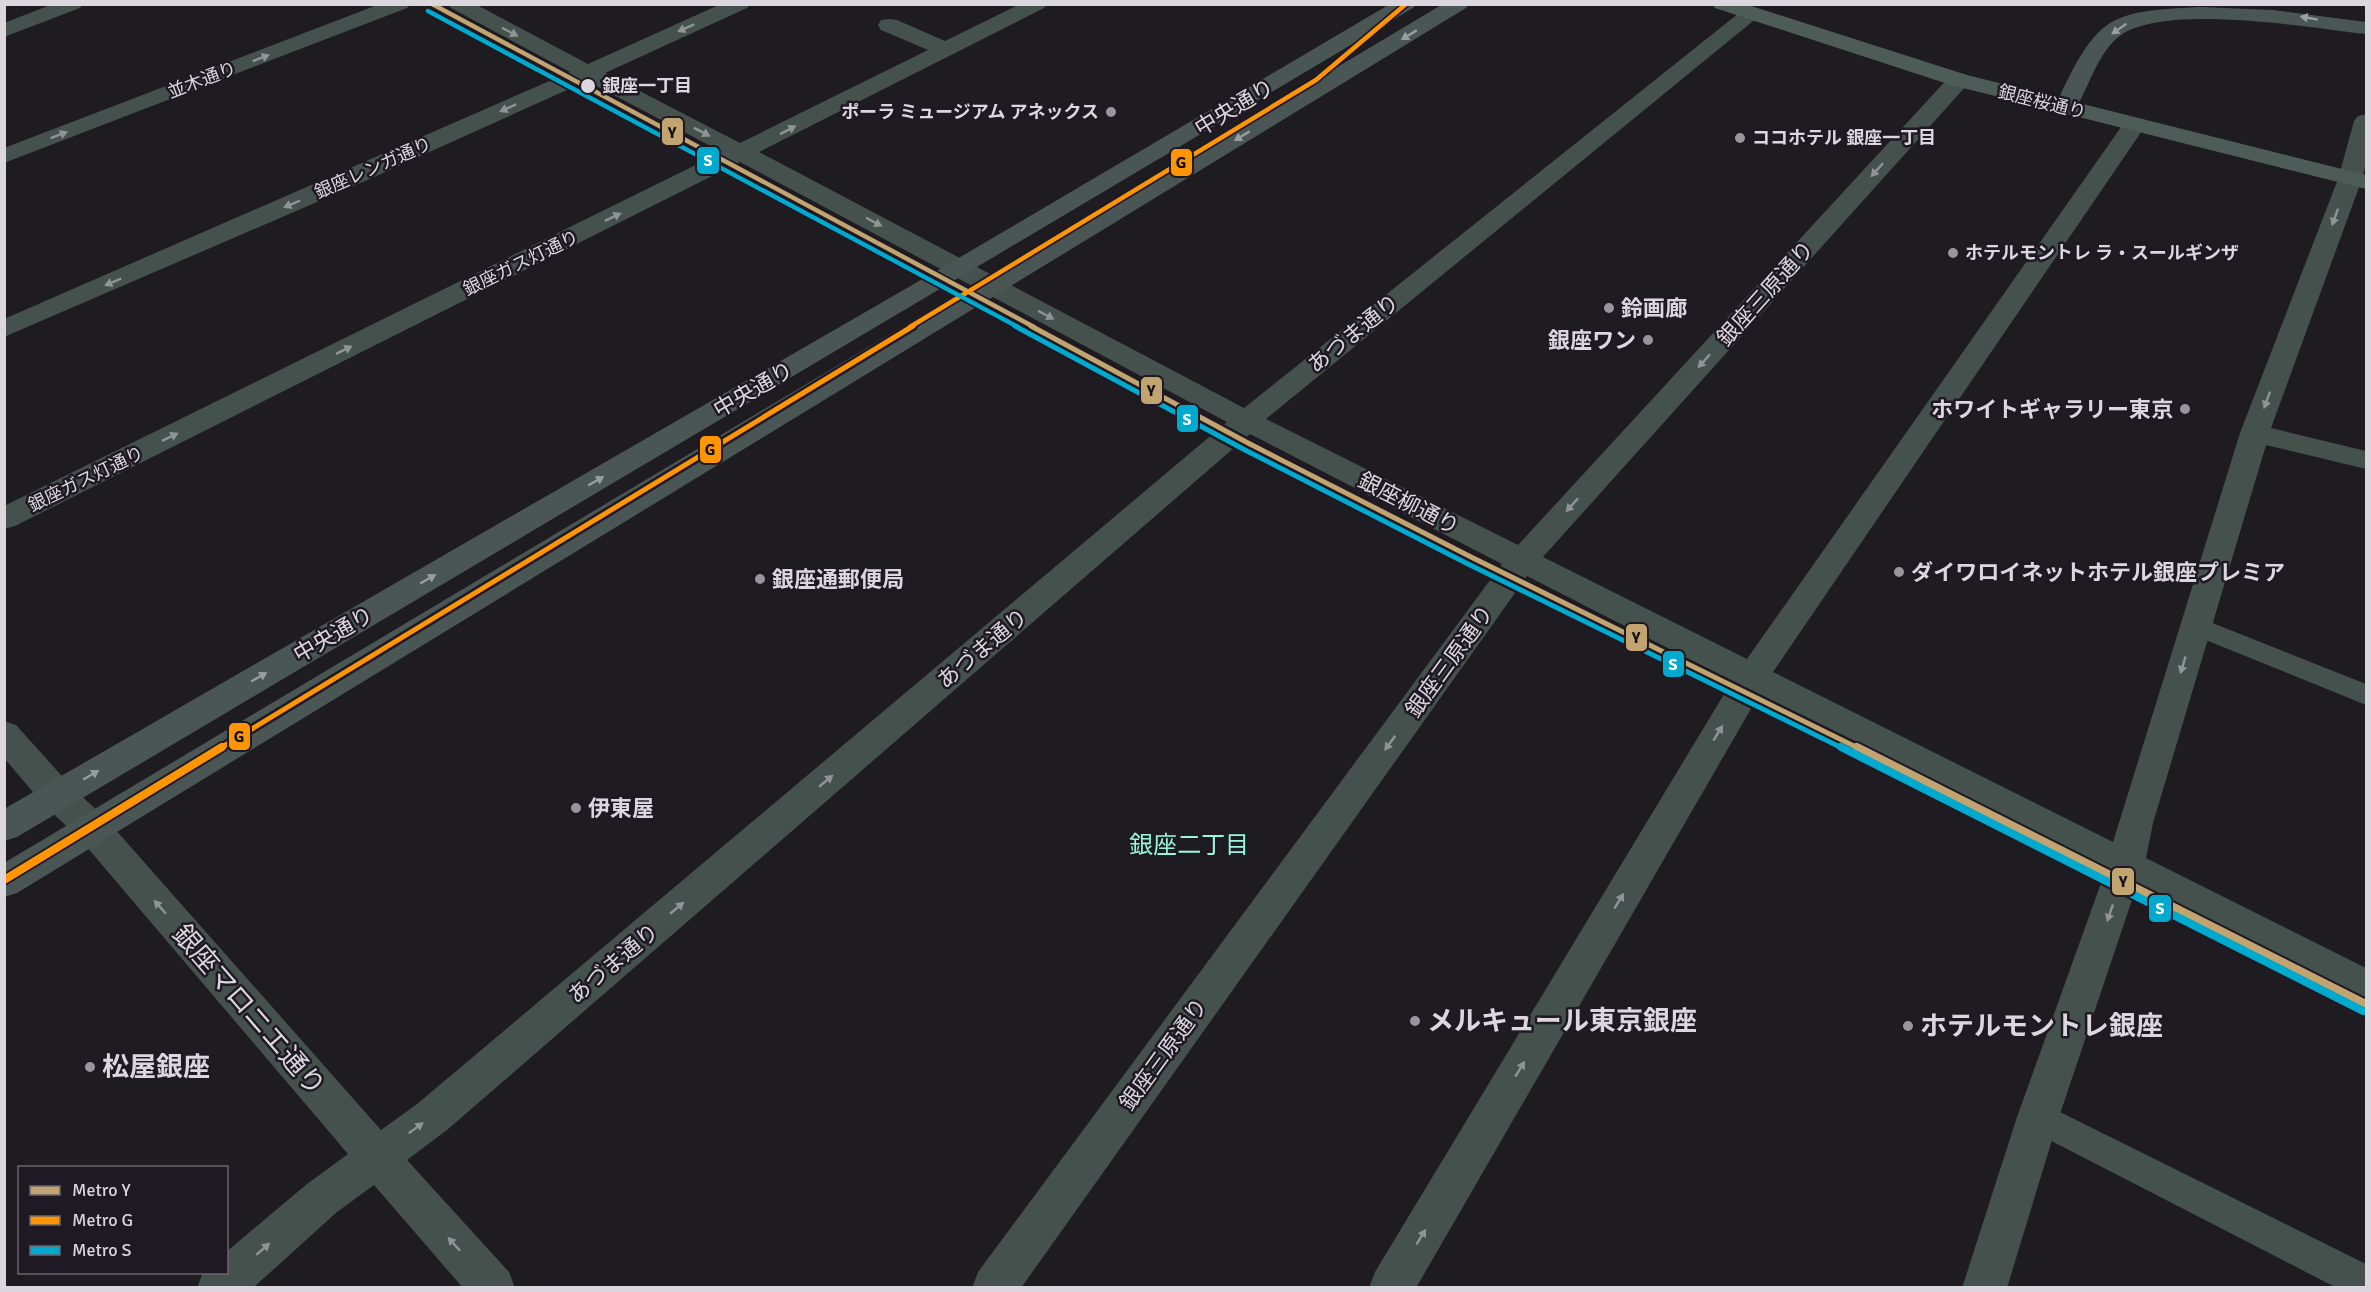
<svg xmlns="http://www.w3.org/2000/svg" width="2371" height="1292" viewBox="0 0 2371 1292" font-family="Signika,'Noto Sans JP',sans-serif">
<rect width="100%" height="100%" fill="#1e1b21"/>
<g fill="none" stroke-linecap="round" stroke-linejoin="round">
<g fill="#45514d" fill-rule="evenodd">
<polygon points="2195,616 2366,684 2366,705 2186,632 2182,625 2186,618"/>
<polygon points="2038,1101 2366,1264 2366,1288 2337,1288 2026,1128 2021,1117 2026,1106"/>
</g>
<g fill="#45514d" fill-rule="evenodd">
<polygon points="53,4 83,4 80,8 4,37 4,23"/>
<polygon points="380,4 410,4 407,8 4,163 4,148"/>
<polygon points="448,4 475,4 588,64 721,4 750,4 747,8 605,73 740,143 928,50 881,30 878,25 881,20 889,19 897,20 945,41 1020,4 1047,4 1044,8 759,152 1244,408 1744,9 1751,7 1758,9 1762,13 1758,17 1266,419 1518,545 1951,75 1959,73 1967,75 1970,80 1967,85 1543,557 1747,659 2126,120 2134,118 2142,120 2146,125 1773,672 2113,842 2240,433 2338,179 2354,121 2358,116 2366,114 2366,163 2362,179 2271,428 2366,451 2366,469 2266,445 2153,823 2146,858 2366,968 2366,1004 2352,999 2136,888 2059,1117 2007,1288 1962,1288 2017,1117 2105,872 1759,695 1416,1288 1369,1288 1375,1272 1732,681 1527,576 1021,1288 972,1288 978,1272 1502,564 1250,434 447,1130 407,1160 509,1272 515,1288 463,1288 374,1185 337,1212 253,1288 197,1288 203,1272 226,1272 226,1252 307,1184 348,1154 80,839 44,805 4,758 4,721 16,725 70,785 106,819 381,1130 417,1104 1227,422 740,162 15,526 4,529 4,506 722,152 587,81 354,186 4,337 4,319 570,72 451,8"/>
</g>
<polygon fill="#4e5c58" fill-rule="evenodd" points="1712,4 1745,4 1967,75 2366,175 2366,189 1951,85 1715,8"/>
<g fill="#495654" fill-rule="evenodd">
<polygon points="1390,4 1416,4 1413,8 17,837 4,841 4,809 952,262"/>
<polygon points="1443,4 1469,4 1466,8 17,893 4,897 4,863"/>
<path d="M2200,7L2273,10L2366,22V34C2311,28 2168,3 2121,35C2097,52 2089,89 2073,113L2065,115L2057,113L2054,108C2066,84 2083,42 2106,26C2130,8 2171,9 2200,7Z"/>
</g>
<defs>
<polyline id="metro-1-far2" points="432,4 1034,327"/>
<polyline id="metro-1-far1" points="1031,326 1248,443 1471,557 1860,749"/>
<polyline id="metro-1" points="1857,747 2366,1004"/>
<polyline id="metro-2-far2" points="910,327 1316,80 1406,4"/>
<polyline id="metro-2-far1" points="219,749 913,326"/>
<polyline id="metro-2" points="4,880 222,747"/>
<polyline id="metro-3-far2" points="428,11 1018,327"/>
<polyline id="metro-3-far1" points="1015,326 1245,450 1468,564 1844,749"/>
<polyline id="metro-3" points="1841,747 2363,1011"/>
</defs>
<use href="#metro-1-far2" stroke="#1f1923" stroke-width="8"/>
<use href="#metro-1-far1" stroke="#1f1923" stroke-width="10"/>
<use href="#metro-1" stroke="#1f1923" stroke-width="12"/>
<use href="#metro-2-far2" stroke="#1f1923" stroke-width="8"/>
<use href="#metro-2-far1" stroke="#1f1923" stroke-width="10"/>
<use href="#metro-2" stroke="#1f1923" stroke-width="12"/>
<use href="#metro-3-far2" stroke="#1f1923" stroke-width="8"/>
<use href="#metro-3-far1" stroke="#1f1923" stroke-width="10"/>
<use href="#metro-3" stroke="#1f1923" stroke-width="12"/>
<use href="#metro-1-far2" stroke="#c1a470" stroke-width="4.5"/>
<use href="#metro-1-far1" stroke="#c1a470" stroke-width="5"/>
<use href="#metro-1" stroke="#c1a470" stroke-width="8"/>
<use href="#metro-2-far2" stroke="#ff9500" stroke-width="4.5"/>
<use href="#metro-2-far1" stroke="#ff9500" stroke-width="5"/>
<use href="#metro-2" stroke="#ff9500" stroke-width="8"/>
<use href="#metro-3-far2" stroke="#00a9ce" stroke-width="4.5"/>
<use href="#metro-3-far1" stroke="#00a9ce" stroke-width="5"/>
<use href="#metro-3" stroke="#00a9ce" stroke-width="8"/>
</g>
<defs><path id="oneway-solid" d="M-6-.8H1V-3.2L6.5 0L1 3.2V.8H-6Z" transform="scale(1.5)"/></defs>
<g fill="#9a9da0">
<use href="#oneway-solid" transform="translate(2309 18) rotate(-170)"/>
<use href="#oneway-solid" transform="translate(2119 29) rotate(145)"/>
<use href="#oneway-solid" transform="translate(1409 35) rotate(149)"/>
<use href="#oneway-solid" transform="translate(1242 136) rotate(149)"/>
<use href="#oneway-solid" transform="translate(596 481) rotate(-30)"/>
<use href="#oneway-solid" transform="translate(428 579) rotate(-30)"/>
<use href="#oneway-solid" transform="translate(259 677) rotate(-30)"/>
<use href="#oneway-solid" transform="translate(91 775) rotate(-30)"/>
</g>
<g fill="#909496">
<use href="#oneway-solid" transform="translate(686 28) rotate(156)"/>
<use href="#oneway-solid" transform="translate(510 32) rotate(28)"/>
<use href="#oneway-solid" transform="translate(261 58) rotate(-21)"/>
<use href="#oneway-solid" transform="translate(508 108) rotate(156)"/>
<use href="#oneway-solid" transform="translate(788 130) rotate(-27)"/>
<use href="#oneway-solid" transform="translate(702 132) rotate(27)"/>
<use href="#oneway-solid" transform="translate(59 135) rotate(-21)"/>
<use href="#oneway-solid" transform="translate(1877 170) rotate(132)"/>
<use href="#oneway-solid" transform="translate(292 204) rotate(157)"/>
<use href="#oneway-solid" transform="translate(613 217) rotate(-26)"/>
<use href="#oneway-solid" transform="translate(2335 217) rotate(110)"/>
<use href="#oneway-solid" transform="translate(874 222) rotate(28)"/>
<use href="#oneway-solid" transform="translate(113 282) rotate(157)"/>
<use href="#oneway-solid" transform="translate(1046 315) rotate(28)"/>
<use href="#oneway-solid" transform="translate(344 350) rotate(-26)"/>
<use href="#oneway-solid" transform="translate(1704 361) rotate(132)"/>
<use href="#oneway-solid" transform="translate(2267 400) rotate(110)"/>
<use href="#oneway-solid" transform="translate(170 437) rotate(-26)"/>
<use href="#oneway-solid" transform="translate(1572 505) rotate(132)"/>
<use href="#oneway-solid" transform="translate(2183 665) rotate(107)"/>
<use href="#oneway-solid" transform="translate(1718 733) rotate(-59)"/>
<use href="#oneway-solid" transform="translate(1390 743) rotate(126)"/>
<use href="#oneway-solid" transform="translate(826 781) rotate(-40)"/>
<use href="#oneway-solid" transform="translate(1619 901) rotate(-59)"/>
<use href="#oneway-solid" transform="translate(160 907) rotate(-131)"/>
<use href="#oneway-solid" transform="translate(677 908) rotate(-40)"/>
<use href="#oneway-solid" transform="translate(2110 913) rotate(109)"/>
<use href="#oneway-solid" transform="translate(1520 1069) rotate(-59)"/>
<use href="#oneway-solid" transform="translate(416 1128) rotate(-36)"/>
<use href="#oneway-solid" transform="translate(1421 1237) rotate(-59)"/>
<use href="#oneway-solid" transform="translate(454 1244) rotate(-132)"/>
<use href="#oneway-solid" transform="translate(263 1249) rotate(-41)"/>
</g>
<circle fill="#dcd7de" stroke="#1f1923" stroke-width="2" cx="588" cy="86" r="8"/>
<g fill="#9a959c" stroke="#1f1923" stroke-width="2">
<circle cx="1111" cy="112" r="6"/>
<circle cx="1740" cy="138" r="6"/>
<circle cx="1953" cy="253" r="6"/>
<circle cx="1609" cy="308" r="6"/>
<circle cx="1648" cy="340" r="6"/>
<circle cx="2185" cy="409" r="6"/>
<circle cx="1899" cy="572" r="6"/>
<circle cx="760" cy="579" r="6"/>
<circle cx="576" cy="808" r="6"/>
<circle cx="1415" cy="1021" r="6"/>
<circle cx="1908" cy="1026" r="6"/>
<circle cx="90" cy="1067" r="6"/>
</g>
<g text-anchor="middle" stroke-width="5" stroke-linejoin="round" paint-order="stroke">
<g font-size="18" fill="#dcd7de" stroke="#1f1923">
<text transform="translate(202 80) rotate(-21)" y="6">並木通り</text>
<text transform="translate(2042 102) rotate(14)" y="6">銀座桜通り</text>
<text transform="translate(373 168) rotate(-24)" y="6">銀座レンガ通り</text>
<text transform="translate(521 263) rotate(-26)" y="6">銀座ガス灯通り</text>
<text transform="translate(86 479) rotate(-26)" y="6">銀座ガス灯通り</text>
</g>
<g font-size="18" font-weight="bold" fill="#dcd7de" stroke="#1f1923" text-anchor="start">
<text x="602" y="92">銀座一丁目</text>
</g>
<g font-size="18" font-weight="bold" fill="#dcd7de" stroke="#1f1923" text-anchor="start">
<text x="1099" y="118" text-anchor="end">ポーラ ミュージアム アネックス</text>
<text x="1752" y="144">ココホテル 銀座一丁目</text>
<text x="1965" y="259">ホテルモントレ ラ・スールギンザ</text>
</g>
<g font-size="22" fill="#dcd7de" stroke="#1f1923">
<text transform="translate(1234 107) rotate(-31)" y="8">中央通り</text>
<text transform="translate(1765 293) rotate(-48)" y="8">銀座三原通り</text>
<text transform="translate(1353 333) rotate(-39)" y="8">あづま通り</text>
<text transform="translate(753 389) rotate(-30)" y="8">中央通り</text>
<text transform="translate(1409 503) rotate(27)" y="8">銀座柳通り</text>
<text transform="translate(333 634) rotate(-30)" y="8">中央通り</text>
<text transform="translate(982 648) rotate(-40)" y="8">あづま通り</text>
<text transform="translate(1449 661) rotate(-54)" y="8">銀座三原通り</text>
<text transform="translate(613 963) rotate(-40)" y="8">あづま通り</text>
<text transform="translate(1163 1054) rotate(-54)" y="8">銀座三原通り</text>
</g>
<g font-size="22" font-weight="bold" fill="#dcd7de" stroke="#1f1923" text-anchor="start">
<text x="1621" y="316">鈴画廊</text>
<text x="1636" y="348" text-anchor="end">銀座ワン</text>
<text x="2173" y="417" text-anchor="end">ホワイトギャラリー東京</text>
<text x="1911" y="580">ダイワロイネットホテル銀座プレミア</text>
<text x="772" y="587">銀座通郵便局</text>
<text x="588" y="816">伊東屋</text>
</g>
<g font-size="24" fill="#97f6d7" stroke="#1f1923">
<text x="1189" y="853">銀座二丁目</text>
</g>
<g font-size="27" fill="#dcd7de" stroke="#1f1923">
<text transform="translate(249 1010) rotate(49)" y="9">銀座マロニエ通り</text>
</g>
<g font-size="27" font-weight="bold" fill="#dcd7de" stroke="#1f1923" text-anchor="start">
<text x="1427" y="1030">メルキュール東京銀座</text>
<text x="1920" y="1035">ホテルモントレ銀座</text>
<text x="102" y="1076">松屋銀座</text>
</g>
</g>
<g stroke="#1f1923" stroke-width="2">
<rect x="661" y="117" width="23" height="29" rx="6" fill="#c1a470"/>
<rect x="696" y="146" width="24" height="29" rx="6" fill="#00a9ce"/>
<rect x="1170" y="148" width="23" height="29" rx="6" fill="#ff9500"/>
<rect x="1140" y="376" width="23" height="29" rx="6" fill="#c1a470"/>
<rect x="1176" y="404" width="23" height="29" rx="6" fill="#00a9ce"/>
<rect x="699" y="435" width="23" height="29" rx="6" fill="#ff9500"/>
<rect x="1625" y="623" width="23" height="29" rx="6" fill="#c1a470"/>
<rect x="1662" y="650" width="23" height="28" rx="6" fill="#00a9ce"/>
<rect x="228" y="722" width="23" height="29" rx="6" fill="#ff9500"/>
<rect x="2111" y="867" width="24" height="29" rx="6" fill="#c1a470"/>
<rect x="2148" y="894" width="24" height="29" rx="6" fill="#00a9ce"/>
</g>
<g font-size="16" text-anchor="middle" font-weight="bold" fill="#fff">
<text x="708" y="166">S</text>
<text x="1187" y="425">S</text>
<text x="1673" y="670">S</text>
<text x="2160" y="914">S</text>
</g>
<g font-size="16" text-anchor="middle" font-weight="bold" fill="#111">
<text x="672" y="138">Y</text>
<text x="1181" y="168">G</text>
<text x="1151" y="396">Y</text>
<text x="710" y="455">G</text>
<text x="1636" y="643">Y</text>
<text x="239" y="742">G</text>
<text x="2123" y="887">Y</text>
</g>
<rect width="2371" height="1292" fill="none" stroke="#dcd7de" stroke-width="12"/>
<rect x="18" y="1166" width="210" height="108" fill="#1f1923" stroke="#6b656e" stroke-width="1.5"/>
<rect x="30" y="1186" width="30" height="9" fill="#c1a470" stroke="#6b656e" stroke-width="1.5"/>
<text x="72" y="1196" font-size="18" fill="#dcd7de">Metro Y</text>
<rect x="30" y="1216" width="30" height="9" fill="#ff9500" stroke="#6b656e" stroke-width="1.5"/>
<text x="72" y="1226" font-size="18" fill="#dcd7de">Metro G</text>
<rect x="30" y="1246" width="30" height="9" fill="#00a9ce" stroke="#6b656e" stroke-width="1.5"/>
<text x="72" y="1256" font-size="18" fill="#dcd7de">Metro S</text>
</svg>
